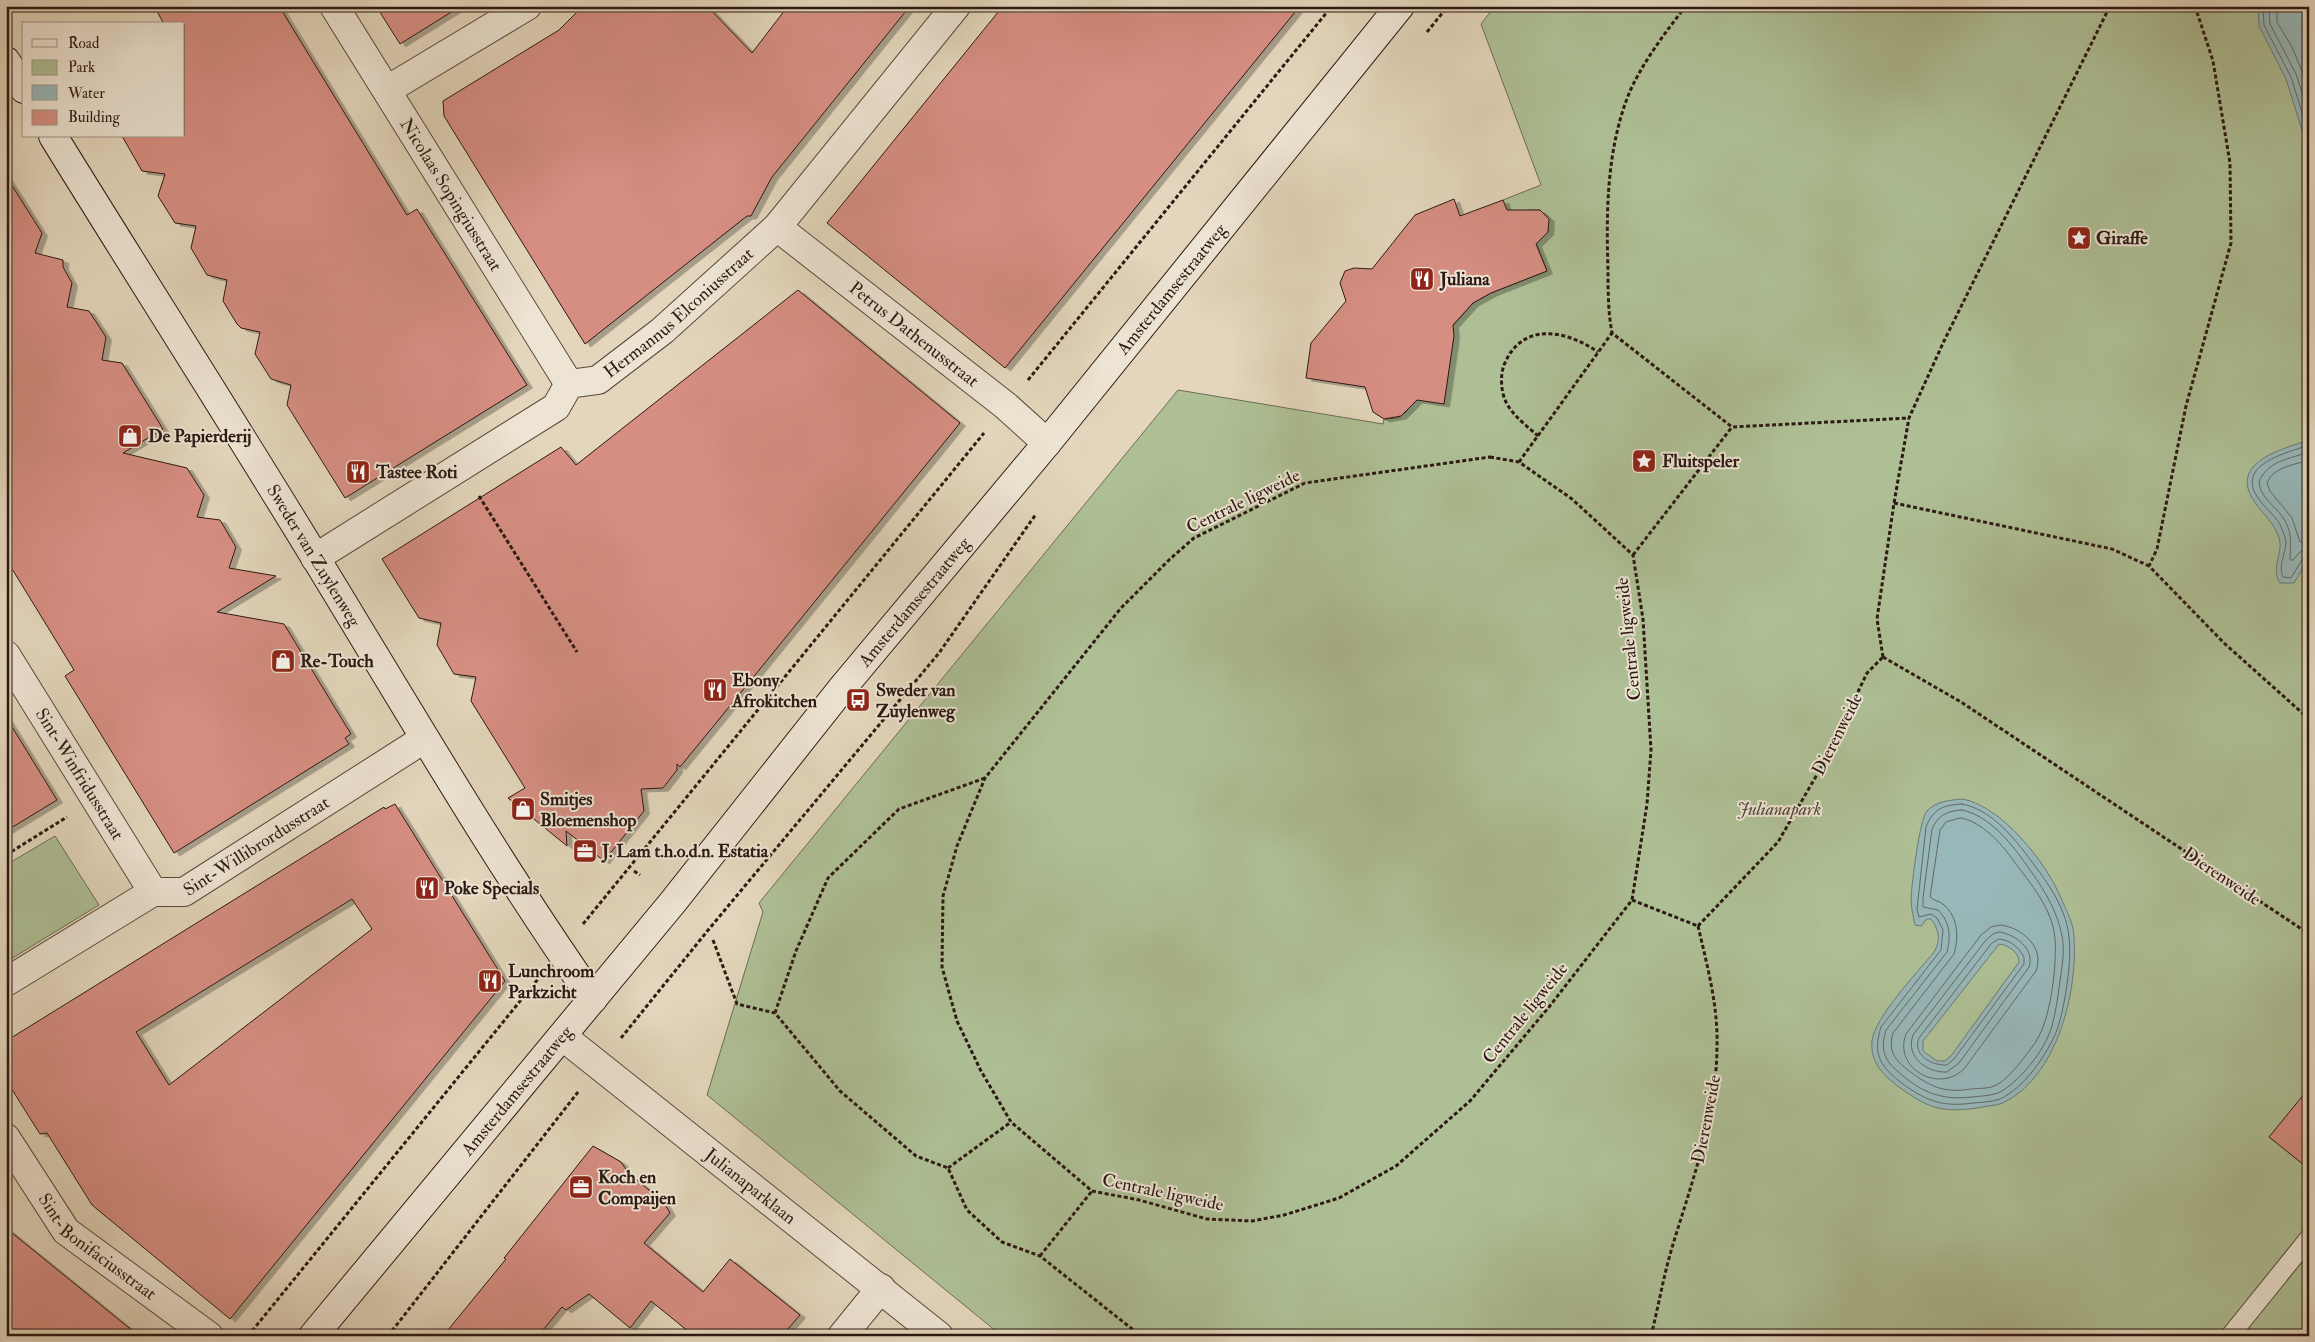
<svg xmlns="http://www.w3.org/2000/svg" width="2315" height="1342" viewBox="0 0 2315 1342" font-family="'IM FELL Double Pica',serif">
<defs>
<filter id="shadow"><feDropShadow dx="5.5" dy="3" stdDeviation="0" flood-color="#0004"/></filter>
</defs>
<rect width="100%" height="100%" fill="#e3d6bc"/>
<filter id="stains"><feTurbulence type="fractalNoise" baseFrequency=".004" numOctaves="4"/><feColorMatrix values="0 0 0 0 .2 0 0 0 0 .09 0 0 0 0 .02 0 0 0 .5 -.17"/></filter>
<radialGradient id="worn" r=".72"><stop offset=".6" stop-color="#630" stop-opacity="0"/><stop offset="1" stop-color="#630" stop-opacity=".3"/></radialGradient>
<g fill="#aebf95" stroke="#6d6c54">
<polygon points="1495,6 2309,6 2309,1336 1002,1336 707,1095 763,912 759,903 1178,390 1383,424 1384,419 1398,418 1406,412 1453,341 1451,328 1473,303 1491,293 1547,271 1536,242 1548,232 1548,219 1540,210 1528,210 1509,217 1503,200 1541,185 1481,24"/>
<polygon points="55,836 99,905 6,962 6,865"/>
</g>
<g fill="#97b7b8" stroke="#6c7876" fill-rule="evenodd">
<polygon points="2258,6 2309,6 2309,152 2286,79 2259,26"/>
<path d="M2309,440V558L2294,583H2280C2270,568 2284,553 2279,538C2274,522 2263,515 2254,501C2228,462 2283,449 2309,440Z"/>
<path d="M1963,799C2002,807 2046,862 2061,898C2066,910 2074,924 2074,937C2078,992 2057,1077 2003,1103C1995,1106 1985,1106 1977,1108C1941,1113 1928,1108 1899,1087C1884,1076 1870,1063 1872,1041C1874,1018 1918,972 1934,952C1941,941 1939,929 1931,919H1927L1921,926L1915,925C1913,916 1911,907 1911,898C1912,883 1919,821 1927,811C1936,801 1951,800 1963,799ZM1999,944C2008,945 2019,952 2019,962L1951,1056L1945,1061H1937L1923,1051V1041Z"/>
</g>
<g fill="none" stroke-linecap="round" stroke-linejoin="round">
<g stroke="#626866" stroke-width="1">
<polyline points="2263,6 2264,25 2291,77 2309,135"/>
<polyline points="2269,6 2270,24 2296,74 2309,114"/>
<polyline points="2277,6 2277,22 2292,47 2309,88"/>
<path d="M2309,445C2287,453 2235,464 2258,498C2265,509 2278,517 2282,529C2283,533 2286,538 2286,543C2285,555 2278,566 2283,577L2291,578L2303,558L2309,556"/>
<path d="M2309,452C2289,459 2267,461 2259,482C2260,499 2278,507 2285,521C2293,535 2290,546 2290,560H2293L2300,552L2309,550"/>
<path d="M2309,460C2294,465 2273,467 2267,483L2270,491L2292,518L2300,542H2309"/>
<path d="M1962,804C1989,809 2010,833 2026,854C2044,878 2066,905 2069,937C2072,961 2065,1007 2057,1030C2047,1055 2024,1088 2000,1099C1992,1102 1982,1102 1974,1103C1943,1107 1928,1102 1903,1084C1881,1067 1872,1056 1881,1027L1941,950L1943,930L1937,918L1931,914L1919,917L1917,909L1926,827C1933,809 1943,805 1962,804Z"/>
<path d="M1962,810C1986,815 2006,837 2020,856C2038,881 2056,905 2062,936C2065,950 2062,967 2060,981C2058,996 2056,1011 2052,1026C2045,1050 2020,1082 1998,1093C1990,1096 1980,1096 1972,1097C1947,1100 1928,1095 1908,1080C1889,1064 1878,1057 1886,1030L1947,952C1951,936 1950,922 1938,910L1923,907V898L1932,829C1938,815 1947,811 1962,810Z"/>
<path d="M1961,818C1982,822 2001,843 2013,860C2030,883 2053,909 2055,939C2057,964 2051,1014 2039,1036C2034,1046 2026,1055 2019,1064C2012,1072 2004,1082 1994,1086C1987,1089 1978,1088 1971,1089C1946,1093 1932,1088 1912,1073C1897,1062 1887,1053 1893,1033L1954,954C1959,937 1958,917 1944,905C1940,901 1934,901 1930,897L1940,830L1946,822Z"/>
<path d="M2001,925C2022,928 2045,947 2036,971L1964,1069C1938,1094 1893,1068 1906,1034L1981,935L1991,927Z"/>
<path d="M2000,932C2016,935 2035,949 2029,967L1959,1063L1947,1072C1927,1073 1905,1057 1913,1035L1986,940L1993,934Z"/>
<path d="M1999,939C2011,940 2018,947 2024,957V964L1954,1059L1947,1065C1932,1066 1912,1055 1919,1038L1991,944Z"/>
</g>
</g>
<g fill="#d68e82" stroke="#2c1913" fill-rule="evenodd" filter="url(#shadow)">
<polygon points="154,6 279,6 407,215 417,209 527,385 345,498 287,405 291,385 271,379 255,354 260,332 241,328 237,324 223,301 227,280 207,275 191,248 196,226 175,223 158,196 165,174 142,171 122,136 184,136 184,24 164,24"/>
<polygon points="376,6 461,6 400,44"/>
<polygon points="583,6 707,6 752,53 788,6 910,6 772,177 751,216 747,216 585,344 444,116 443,101 559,30"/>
<polygon points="1003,6 1300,6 1005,368 827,223"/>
<polygon points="6,176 42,233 35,253 63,260 63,267 72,283 67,307 89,311 106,337 102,360 122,363 163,429 123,453 187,468 204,495 197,517 220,520 236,547 229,568 276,576 217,612 284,624 351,734 345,738 349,744 174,853 65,676 74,670 6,559"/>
<polygon points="1454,199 1460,216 1503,200 1507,210 1540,210 1549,219 1548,232 1536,244 1547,271 1491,293 1473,303 1453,325 1454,336 1444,404 1417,400 1401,416 1384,419 1373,412 1365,387 1306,378 1311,343 1346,301 1340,283 1345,271 1354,268 1372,269 1415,215"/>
<polygon points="798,290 960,423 716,723 680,767 677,764 677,770 663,788 641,789 644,811 604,861 566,831 567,846 508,798 525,788 471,701 476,677 454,674 437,645 441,623 419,618 382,559 561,447 576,465"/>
<polygon points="6,717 57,800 6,831"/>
<path d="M395,804L505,981L230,1319L92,1205L47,1133L40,1134L6,1080V1041L384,807L385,809ZM352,899L372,929L169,1085L136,1032Z"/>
<polygon points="2309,1088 2309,1169 2269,1137"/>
<polygon points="593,1146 621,1162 630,1175 663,1201 670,1213 644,1243 703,1292 730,1259 800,1315 782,1336 694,1336 651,1301 630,1328 589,1294 566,1310 562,1307 538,1336 443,1336 506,1259 504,1258"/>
<polygon points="6,1228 139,1336 6,1336"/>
</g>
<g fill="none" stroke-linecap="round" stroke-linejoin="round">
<defs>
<polyline id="lane" points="2230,1336 2309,1238"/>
<g id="street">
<path id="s1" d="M334,6L569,384"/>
<polyline points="387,90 527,6"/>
<path id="s2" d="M777,227L1006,406L1047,443"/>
<path id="s3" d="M315,558L556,407L569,384L598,380L662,331L777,227L956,6"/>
<path id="s4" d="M6,655L153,892"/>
<path id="s5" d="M6,982L153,892H184L424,739"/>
<path id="s6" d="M562,1036L939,1336"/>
<path id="s7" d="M6,1138L66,1231L209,1336"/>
<polyline points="842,1336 881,1288"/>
</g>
<g id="secondary">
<polyline points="6,61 24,89"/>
<path id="s8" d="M53,136C140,277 229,416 315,557C406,706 493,856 593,999"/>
<path id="s9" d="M313,1336L673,902L843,687L1047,443L1400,6"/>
</g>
</defs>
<use href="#lane" stroke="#5a483d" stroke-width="20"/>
<use href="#street" stroke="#5a483d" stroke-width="30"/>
<use href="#secondary" stroke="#2c1913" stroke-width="30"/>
<g stroke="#2c1913" stroke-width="3" stroke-dasharray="4 2.5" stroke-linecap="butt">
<path d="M1686,6C1666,31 1640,66 1628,96C1607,150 1606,211 1608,269C1608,290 1608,312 1612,333L1732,427L1909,418"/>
<polyline points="2195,6 2213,61 2230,163 2231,243 2186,406 2157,549 2149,566 2224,643 2309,719"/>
<polyline points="1427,32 1448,6"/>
<polyline points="1028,380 1332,6"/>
<path d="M1538,436C1527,426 1513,416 1506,402C1501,392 1500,376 1504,365C1522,321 1566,330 1598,352"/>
<polygon points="1490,457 1519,462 1572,499 1633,555 1643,619 1651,750 1647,804 1632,900 1549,1007 1470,1101 1396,1166 1339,1198 1284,1215 1252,1221 1207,1219 1139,1200 1092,1191 1011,1122 981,1071 957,1021 942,967 943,896 957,846 985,778 1121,608 1170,559 1194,538 1305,483"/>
<polyline points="1519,462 1612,333"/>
<polyline points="479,496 577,652"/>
<polyline points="1894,503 2112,549 2149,566"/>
<polyline points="1633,555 1732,427"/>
<polyline points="1883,657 1877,619 1894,503 1909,418 1944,341 2110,6"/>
<polyline points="1883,657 1961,702 2309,934"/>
<polyline points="6,855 67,817"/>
<polyline points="634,871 640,875"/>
<polyline points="1632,900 1698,926"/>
<polyline points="583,924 984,433"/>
<polyline points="1698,926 1778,842 1826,759 1867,673 1883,657"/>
<polyline points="713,940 737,1004 775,1013 840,1091 916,1156 948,1168 967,1210 1002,1242 1040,1256 1141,1336"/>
<polyline points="775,1013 796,951 828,878 899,809 985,778"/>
<polyline points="621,1038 709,929 939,653 1036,514"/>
<polyline points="948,1168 1011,1122"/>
<polyline points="1040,1256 1092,1191"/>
<polyline points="248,1336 538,979"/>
<polyline points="388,1336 578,1092"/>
<path d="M1651,1336C1658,1308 1663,1279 1671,1251C1691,1184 1717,1116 1717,1045C1718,1005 1707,965 1698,926"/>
</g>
<use href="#lane" stroke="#ede4d3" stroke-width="18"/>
<use href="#street" stroke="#ede4d3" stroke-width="28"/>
<use href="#secondary" stroke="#ede4d3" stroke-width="28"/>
</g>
<defs>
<symbol id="sight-square" viewBox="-11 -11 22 22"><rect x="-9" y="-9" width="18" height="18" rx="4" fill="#8f2418" stroke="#ede4d3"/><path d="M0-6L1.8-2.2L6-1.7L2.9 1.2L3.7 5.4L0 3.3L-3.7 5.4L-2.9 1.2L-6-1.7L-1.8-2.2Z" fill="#fff"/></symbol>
<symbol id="restaurant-square" viewBox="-11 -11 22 22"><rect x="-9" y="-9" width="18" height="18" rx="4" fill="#8f2418" stroke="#ede4d3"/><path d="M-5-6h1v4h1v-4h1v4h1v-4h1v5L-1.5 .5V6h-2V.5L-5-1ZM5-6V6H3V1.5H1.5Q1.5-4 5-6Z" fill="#fff"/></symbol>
<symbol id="shop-square" viewBox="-11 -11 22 22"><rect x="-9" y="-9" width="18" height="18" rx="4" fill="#8f2418" stroke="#ede4d3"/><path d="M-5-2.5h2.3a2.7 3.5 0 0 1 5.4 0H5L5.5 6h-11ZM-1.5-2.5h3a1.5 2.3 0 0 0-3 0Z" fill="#fff"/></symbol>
<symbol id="bus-square" viewBox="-11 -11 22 22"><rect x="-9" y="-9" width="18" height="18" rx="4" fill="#8f2418" stroke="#ede4d3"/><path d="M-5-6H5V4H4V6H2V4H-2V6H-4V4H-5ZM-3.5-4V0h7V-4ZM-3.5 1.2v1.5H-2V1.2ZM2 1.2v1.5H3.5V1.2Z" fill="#fff"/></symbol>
<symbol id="office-square" viewBox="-11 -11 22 22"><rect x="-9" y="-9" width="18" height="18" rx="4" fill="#8f2418" stroke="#ede4d3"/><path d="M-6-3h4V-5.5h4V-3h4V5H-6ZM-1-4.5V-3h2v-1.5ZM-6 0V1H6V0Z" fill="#fff"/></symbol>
</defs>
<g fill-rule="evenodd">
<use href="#sight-square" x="2065" y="224" width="28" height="28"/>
<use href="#restaurant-square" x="1408" y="265" width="28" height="28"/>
<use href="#shop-square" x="116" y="422" width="28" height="28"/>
<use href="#sight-square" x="1630" y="447" width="28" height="28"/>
<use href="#restaurant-square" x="344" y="458" width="28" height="28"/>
<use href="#shop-square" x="269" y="647" width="28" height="28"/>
<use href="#restaurant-square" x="701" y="676" width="28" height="28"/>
<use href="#bus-square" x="844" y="686" width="28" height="28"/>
<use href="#shop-square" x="509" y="795" width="28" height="28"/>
<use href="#office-square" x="571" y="837" width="28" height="28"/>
<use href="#restaurant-square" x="413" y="874" width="28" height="28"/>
<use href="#restaurant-square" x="476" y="967" width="28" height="28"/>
<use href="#office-square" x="567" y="1173" width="28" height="28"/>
</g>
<g text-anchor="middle" stroke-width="4" stroke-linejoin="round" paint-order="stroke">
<g font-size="18" fill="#2c1913" stroke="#ede4d3">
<text dy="6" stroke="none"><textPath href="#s1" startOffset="222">Nicolaas Sopingiusstraat</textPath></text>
<text dy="6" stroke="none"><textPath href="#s9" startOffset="1354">Amsterdamsestraatweg</textPath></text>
<text dy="6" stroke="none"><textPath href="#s3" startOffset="445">Hermannus Elconiusstraat</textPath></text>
<text dy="6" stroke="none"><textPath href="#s2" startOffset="174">Petrus Dathenusstraat</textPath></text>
<text transform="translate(1243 501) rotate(-26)" y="6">Centrale ligweide</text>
<text dy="6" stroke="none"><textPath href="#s8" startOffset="494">Sweder van Zuylenweg</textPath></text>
<text dy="6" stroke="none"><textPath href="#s9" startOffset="949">Amsterdamsestraatweg</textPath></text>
<text transform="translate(1628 639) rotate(-96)" y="6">Centrale ligweide</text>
<text transform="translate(1837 734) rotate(-63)" y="6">Dierenweide</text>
<text dy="6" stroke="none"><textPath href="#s4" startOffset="140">Sint-Winfridusstraat</textPath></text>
<text dy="6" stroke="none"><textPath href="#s5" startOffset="289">Sint-Willibrordusstraat</textPath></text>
<text transform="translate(2222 876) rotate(34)" y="6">Dierenweide</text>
<text transform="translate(1525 1013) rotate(-51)" y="6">Centrale ligweide</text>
<text dy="6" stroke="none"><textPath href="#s9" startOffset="319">Amsterdamsestraatweg</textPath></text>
<text transform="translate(1706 1119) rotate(-79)" y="6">Dierenweide</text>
<text dy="6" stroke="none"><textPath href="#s6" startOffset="241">Julianaparklaan</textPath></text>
<text transform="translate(1163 1192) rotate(12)" y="6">Centrale ligweide</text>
<text dy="6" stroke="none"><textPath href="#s7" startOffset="144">Sint-Bonifaciusstraat</textPath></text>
</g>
<g font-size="18" font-weight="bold" fill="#2c1913" stroke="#ede4d3" text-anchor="start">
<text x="2096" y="244">Giraffe</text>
<text x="1440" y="285">Juliana</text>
<text x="148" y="442">De Papierderij</text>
<text x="1662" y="467">Fluitspeler</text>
<text x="376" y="478">Tastee Roti</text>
<text x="300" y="667">Re-Touch</text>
<text x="732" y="686">Ebony<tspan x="732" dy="21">Afrokitchen</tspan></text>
<text x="876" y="696">Sweder van<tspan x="876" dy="21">Zuylenweg</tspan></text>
<text x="540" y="805">Smitjes<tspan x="540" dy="21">Bloemenshop</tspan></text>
<text x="602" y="857">J. Lam t.h.o.d.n. Estatia</text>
<text x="444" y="894">Poke Specials</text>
<text x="508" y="977">Lunchroom<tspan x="508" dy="21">Parkzicht</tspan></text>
<text x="598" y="1183">Koch en<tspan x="598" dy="21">Compaijen</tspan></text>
</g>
<g font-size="18" font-style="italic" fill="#534b3a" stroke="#ede4d3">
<text x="1779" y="815">Julianapark</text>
</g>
</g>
<rect width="2315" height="1342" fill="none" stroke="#e3d6bc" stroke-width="25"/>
<rect x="8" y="8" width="2300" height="1327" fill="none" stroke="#2c1913" stroke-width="2.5"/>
<rect x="12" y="12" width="2290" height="1317" fill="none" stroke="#2c1913"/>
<rect x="22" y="22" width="162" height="115" fill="#ede4d3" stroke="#a09386"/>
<rect x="32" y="39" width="25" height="8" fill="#ede4d3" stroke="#a09386"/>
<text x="68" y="48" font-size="15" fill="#2c1913">Road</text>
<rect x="32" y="60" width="25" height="15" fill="#aebf95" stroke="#a09386"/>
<text x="68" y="72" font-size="15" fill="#2c1913">Park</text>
<rect x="32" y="85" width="25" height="15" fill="#97b7b8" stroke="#a09386"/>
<text x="68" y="98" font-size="15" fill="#2c1913">Water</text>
<rect x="32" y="110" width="25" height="15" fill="#d68e82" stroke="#a09386"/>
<text x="68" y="122" font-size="15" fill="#2c1913">Building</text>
<rect width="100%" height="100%" filter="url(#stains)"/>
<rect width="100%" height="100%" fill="url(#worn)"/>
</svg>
